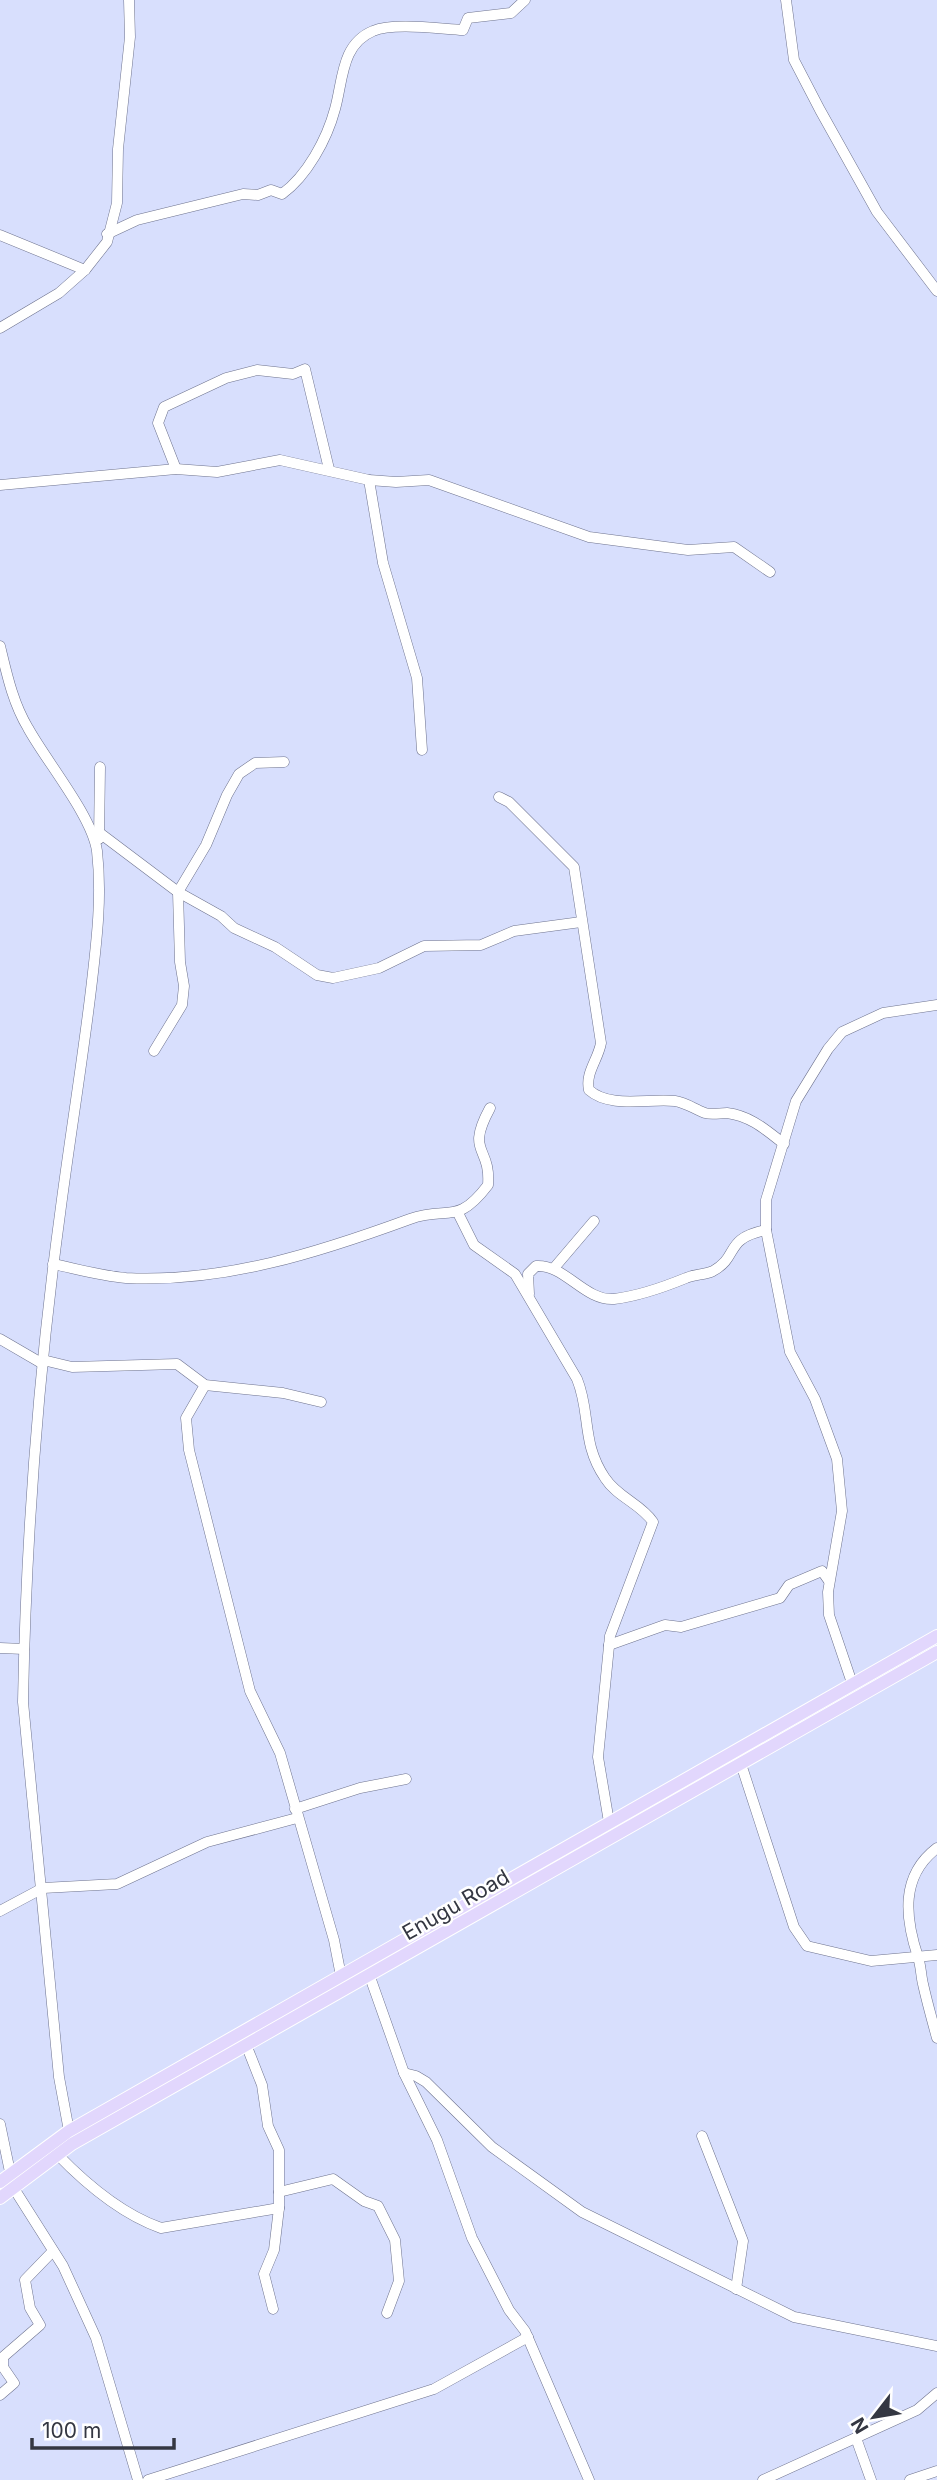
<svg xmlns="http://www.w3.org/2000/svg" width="937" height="2480" viewBox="0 0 937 2480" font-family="Inter,sans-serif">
<rect width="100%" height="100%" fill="#d8dffd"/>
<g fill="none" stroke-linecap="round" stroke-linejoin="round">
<defs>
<g id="minor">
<polyline points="786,0 794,60 820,110 877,212 937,291"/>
<path d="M107,234L137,220L243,194L258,195L271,190L282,194C307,176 327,139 335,109C343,81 341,44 373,31C393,22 441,29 463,30L468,18L511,13L525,0"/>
<polyline points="0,235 85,270"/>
<polyline points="0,328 59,293 85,270 107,242 117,203 118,149 130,37 129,0"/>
<polyline points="176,469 158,423 164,407 226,378 257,370 293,374 305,369 329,469"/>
<polyline points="369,480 383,563 417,678 422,750"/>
<polyline points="0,485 176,469 217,472 280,460 369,480 396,482 429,480 589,537 688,550 734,547 770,572"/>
<path d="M0,646C7,675 13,703 28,728C46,761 92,816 97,851C102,895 97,938 92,981C83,1059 70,1136 60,1214C38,1376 26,1538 23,1702L59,2077L69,2131"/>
<path d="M499,797L509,802L574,867L601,1043C598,1060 585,1073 589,1090C610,1109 649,1098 675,1101C687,1103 694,1109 705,1113C712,1115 720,1113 727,1113C751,1116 766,1130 784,1144"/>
<polyline points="101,834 178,892 221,916 234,928 275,947 317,975 333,978 379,968 424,946 481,945 514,931 581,922"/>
<polyline points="99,839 100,767"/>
<polyline points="154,1051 182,1005 184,986 180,962 178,892 206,845 227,795 239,774 255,763 284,762"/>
<path d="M458,1213L474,1245L515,1274L577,1379C591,1413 581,1443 605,1478C617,1497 641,1504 653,1522L610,1636L598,1757L609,1822"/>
<path d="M53,1264C77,1269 102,1276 126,1278C224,1283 320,1252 410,1219C448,1205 456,1227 488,1185C491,1145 465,1154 490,1108"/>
<polyline points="554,1268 594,1221"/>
<path d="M529,1294L528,1274L536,1266C565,1264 584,1301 614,1299C639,1296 664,1287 686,1278C695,1274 705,1275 713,1271C740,1256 723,1239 766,1230"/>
<polyline points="0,1339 43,1364"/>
<polyline points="43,1360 72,1367 177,1364 205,1385 283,1393 321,1402"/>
<polyline points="205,1385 186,1418 189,1450 250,1691 280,1753 334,1940 341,1976"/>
<polyline points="609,1645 665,1625 681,1627 780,1598 789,1585 822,1571 829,1581"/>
<polyline points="0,1648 24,1649"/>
<polyline points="852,1683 829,1615 828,1592 842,1511 837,1459 815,1399 790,1352 766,1230 766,1200 796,1101 828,1049 842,1032 883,1013 937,1005"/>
<polyline points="741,1764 794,1927 807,1946 871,1961 937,1955"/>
<polyline points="295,1809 360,1788 406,1779"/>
<path d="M937,1848C900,1876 905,1918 918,1957C921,1966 921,1976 923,1984C927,2002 932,2020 937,2038"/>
<polyline points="0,1911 43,1888 117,1884 207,1842 297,1818"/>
<polyline points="370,1977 404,2073 437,2140 472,2238 509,2310 525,2331 589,2480"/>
<polyline points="404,2073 416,2076 426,2082 492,2147 582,2212 794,2317 937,2346"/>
<polyline points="0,2124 10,2172"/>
<polyline points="702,2136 743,2241 736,2289"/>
<path d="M57,2154C86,2184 121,2214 161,2228L279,2208V2150L268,2126L262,2085L247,2047"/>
<polyline points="13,2187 63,2266 96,2338 138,2480"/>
<polyline points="279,2192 333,2179 364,2201 378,2206 395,2240 399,2281 387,2313"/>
<polyline points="273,2309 264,2274 274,2250 279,2208"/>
<polyline points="0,2395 14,2383 3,2367 3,2357 40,2325 30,2308 25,2280 53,2251"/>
<polyline points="856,2438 871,2480"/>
<polyline points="148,2480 434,2389 528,2337"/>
<polyline points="763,2480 917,2410 937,2393"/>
<polyline points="910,2480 937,2471"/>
</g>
<g id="major">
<polyline points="0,2182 69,2131 937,1636"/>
<polyline points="0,2198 72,2144 937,1652"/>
</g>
</defs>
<use href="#minor" stroke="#6e738e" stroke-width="11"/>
<use href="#major" stroke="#fff" stroke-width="14"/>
<use href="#minor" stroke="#fff" stroke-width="10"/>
<use href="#major" stroke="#e2d7fd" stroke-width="12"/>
</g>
<g text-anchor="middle" stroke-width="5" stroke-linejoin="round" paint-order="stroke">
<g font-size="21" fill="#343742" stroke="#fff">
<text transform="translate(456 1905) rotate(-30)" y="7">Enugu Road</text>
</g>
</g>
<g transform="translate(874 2417) rotate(239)" stroke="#ffffff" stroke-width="5" paint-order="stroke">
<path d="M0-5L12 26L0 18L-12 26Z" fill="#343742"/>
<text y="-10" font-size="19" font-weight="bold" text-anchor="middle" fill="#343742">N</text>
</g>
<path d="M32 2438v10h142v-10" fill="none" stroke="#343742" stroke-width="3.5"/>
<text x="42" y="2438" font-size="21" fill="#343742" stroke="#ffffff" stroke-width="5" paint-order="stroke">100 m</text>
</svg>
